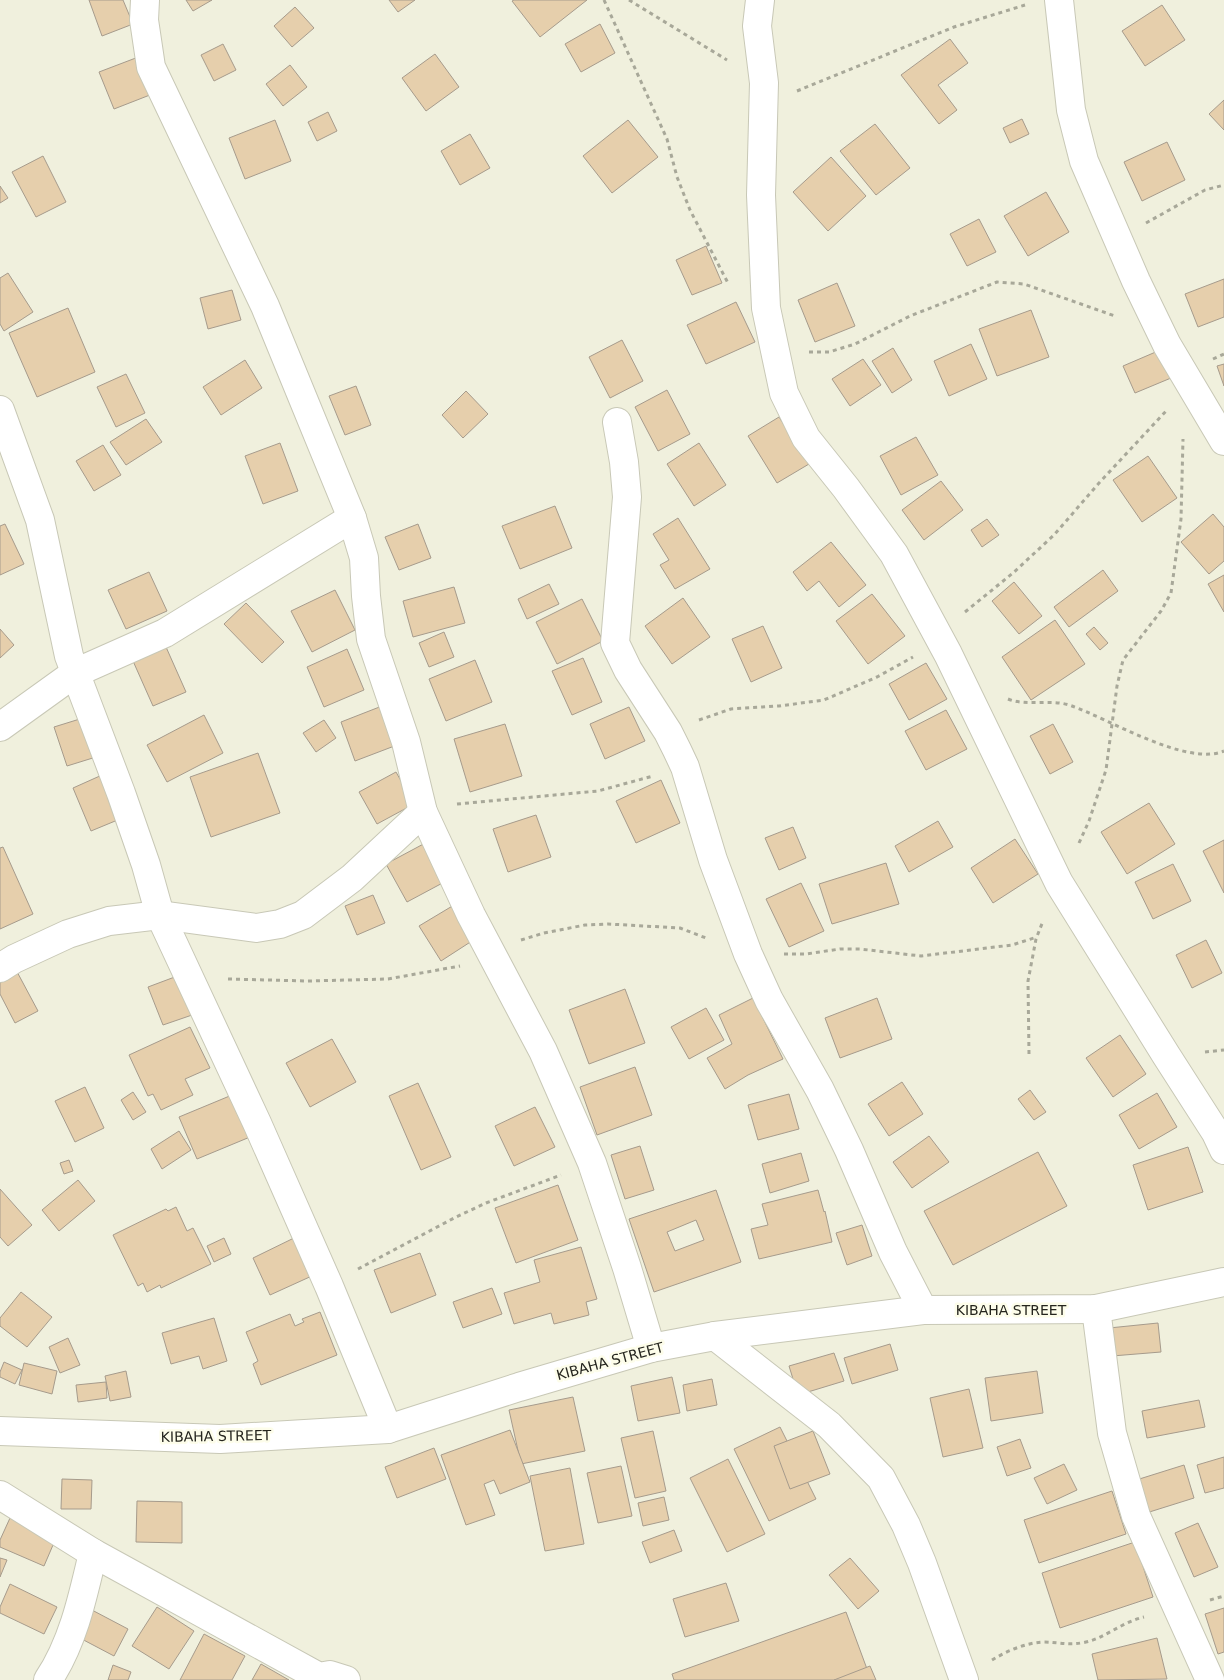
<svg xmlns="http://www.w3.org/2000/svg" width="1224" height="1680" viewBox="0 0 1224 1680" font-family="'DejaVu Sans',sans-serif">
<rect width="100%" height="100%" fill="#f0f0dd"/>
<g fill="#e6cfac" stroke="#a69b8c" fill-rule="evenodd">
<polygon points="89,0 123,0 133,24 102,36"/>
<polygon points="186,0 212,0 193,11"/>
<polygon points="389,0 415,0 398,12"/>
<polygon points="514,0 587,0 540,37 512,1"/>
<polygon points="1162,5 1185,40 1145,66 1122,31"/>
<polygon points="295,7 314,28 292,47 274,26"/>
<polygon points="600,24 615,53 581,72 565,44"/>
<polygon points="950,39 968,63 938,85 957,110 939,124 901,75"/>
<polygon points="223,44 236,70 214,81 201,55"/>
<polygon points="435,54 459,87 426,111 402,78"/>
<polygon points="141,56 155,93 114,109 99,72"/>
<polygon points="290,65 307,87 283,106 266,84"/>
<polygon points="1224,100 1224,130 1209,114"/>
<polygon points="328,112 337,131 317,141 308,122"/>
<polygon points="1022,119 1029,134 1010,143 1003,128"/>
<polygon points="275,120 291,161 245,179 229,138"/>
<polygon points="628,120 658,157 612,193 583,156"/>
<polygon points="875,124 910,168 876,195 840,151"/>
<polygon points="470,134 490,168 460,185 441,151"/>
<polygon points="1167,142 1185,180 1142,201 1124,162"/>
<polygon points="43,156 66,202 36,217 12,172"/>
<polygon points="831,157 866,196 828,231 793,192"/>
<polygon points="0,186 8,198 0,203"/>
<polygon points="1046,192 1069,232 1028,256 1004,216"/>
<polygon points="979,219 996,252 967,266 950,234"/>
<polygon points="706,246 722,283 692,295 676,260"/>
<polygon points="8,273 33,312 4,331 0,324 0,278"/>
<polygon points="1224,279 1224,317 1198,327 1185,294"/>
<polygon points="837,283 855,326 815,342 798,300"/>
<polygon points="232,290 241,320 208,329 200,298"/>
<polygon points="736,302 755,342 706,364 687,325"/>
<polygon points="68,308 95,372 37,397 9,333"/>
<polygon points="1031,310 1049,357 997,376 979,329"/>
<polygon points="622,340 643,381 610,398 589,357"/>
<polygon points="971,344 987,379 949,396 934,361"/>
<polygon points="893,348 912,380 892,393 872,361"/>
<polygon points="1158,351 1171,378 1135,393 1123,366"/>
<polygon points="863,359 881,385 850,406 832,379"/>
<polygon points="245,360 262,388 221,415 203,387"/>
<polygon points="1224,364 1224,386 1217,366"/>
<polygon points="126,374 145,413 116,427 97,387"/>
<polygon points="356,386 371,425 345,435 329,396"/>
<polygon points="667,390 690,434 658,451 635,407"/>
<polygon points="466,391 488,414 463,438 442,415"/>
<polygon points="779,417 809,464 777,483 748,436"/>
<polygon points="146,419 162,442 126,465 110,442"/>
<polygon points="916,437 938,475 901,495 880,456"/>
<polygon points="280,443 298,491 263,504 245,456"/>
<polygon points="699,443 726,485 694,506 667,464"/>
<polygon points="103,445 121,475 94,491 76,461"/>
<polygon points="1148,456 1177,498 1142,522 1113,480"/>
<polygon points="941,481 963,510 924,540 902,510"/>
<polygon points="555,506 572,548 520,569 502,526"/>
<polygon points="1213,514 1224,527 1224,561 1209,574 1181,542"/>
<polygon points="678,518 710,569 675,589 660,565 669,560 653,534"/>
<polygon points="987,519 999,535 982,547 971,530"/>
<polygon points="5,524 24,564 0,575 0,526"/>
<polygon points="418,524 431,558 399,570 385,537"/>
<polygon points="831,542 866,585 839,607 819,581 807,591 793,572"/>
<polygon points="1103,570 1118,591 1069,627 1054,607"/>
<polygon points="149,572 167,611 126,629 108,590"/>
<polygon points="1224,575 1224,612 1208,584"/>
<polygon points="1014,582 1042,616 1019,634 992,601"/>
<polygon points="549,584 559,604 527,619 518,599"/>
<polygon points="454,587 465,623 413,637 403,601"/>
<polygon points="335,590 355,630 312,652 291,611"/>
<polygon points="872,594 905,636 868,664 836,621"/>
<polygon points="683,598 710,637 672,664 645,626"/>
<polygon points="582,599 603,641 557,664 536,622"/>
<polygon points="246,603 284,642 262,663 224,624"/>
<polygon points="1055,620 1085,664 1031,700 1002,657"/>
<polygon points="763,626 782,668 751,682 732,639"/>
<polygon points="1094,627 1108,643 1100,650 1086,634"/>
<polygon points="0,629 14,645 0,658"/>
<polygon points="444,632 454,657 429,667 419,643"/>
<polygon points="166,647 186,692 153,706 133,661"/>
<polygon points="347,649 364,690 324,707 307,667"/>
<polygon points="583,658 602,702 572,715 552,671"/>
<polygon points="475,660 492,702 446,721 429,679"/>
<polygon points="926,663 947,699 909,720 889,684"/>
<polygon points="382,706 397,745 355,761 341,722"/>
<polygon points="629,707 645,741 605,759 590,724"/>
<polygon points="946,710 967,749 926,770 905,731"/>
<polygon points="204,715 223,753 167,782 147,745"/>
<polygon points="83,718 96,757 67,766 54,727"/>
<polygon points="324,720 336,738 316,752 303,733"/>
<polygon points="505,724 522,776 470,792 454,739"/>
<polygon points="1053,724 1073,762 1050,774 1030,736"/>
<polygon points="258,753 280,813 211,837 190,777"/>
<polygon points="396,772 414,804 377,824 359,792"/>
<polygon points="102,775 120,819 91,831 73,788"/>
<polygon points="661,780 680,823 636,843 616,801"/>
<polygon points="1149,803 1175,844 1127,874 1101,832"/>
<polygon points="536,815 551,857 508,872 493,829"/>
<polygon points="938,821 953,847 909,872 895,846"/>
<polygon points="793,827 806,858 779,870 765,838"/>
<polygon points="1015,839 1038,874 993,903 971,868"/>
<polygon points="1224,840 1224,893 1203,851"/>
<polygon points="429,841 450,879 407,902 386,864"/>
<polygon points="3,847 33,914 0,929 0,848"/>
<polygon points="886,863 899,904 832,924 819,884"/>
<polygon points="1173,864 1191,901 1153,919 1135,882"/>
<polygon points="801,883 824,931 789,947 766,899"/>
<polygon points="373,895 385,923 357,935 345,906"/>
<polygon points="454,905 475,939 441,961 419,926"/>
<polygon points="1206,940 1222,973 1192,988 1176,955"/>
<polygon points="15,968 38,1011 15,1023 0,994 0,976"/>
<polygon points="180,975 195,1014 163,1025 148,987"/>
<polygon points="625,989 645,1043 589,1064 569,1010"/>
<polygon points="753,998 783,1059 748,1075 725,1089 707,1058 732,1044 719,1015"/>
<polygon points="877,998 892,1039 840,1058 825,1018"/>
<polygon points="706,1008 724,1040 689,1059 671,1027"/>
<polygon points="190,1027 210,1068 185,1079 193,1095 161,1110 153,1094 148,1096 129,1055"/>
<polygon points="1120,1035 1146,1074 1113,1097 1086,1058"/>
<polygon points="332,1039 356,1082 310,1107 286,1063"/>
<polygon points="635,1067 652,1115 597,1135 580,1087"/>
<polygon points="902,1082 923,1114 889,1136 868,1104"/>
<polygon points="418,1083 451,1157 421,1170 389,1096"/>
<polygon points="85,1087 104,1128 75,1142 55,1101"/>
<polygon points="1030,1090 1046,1112 1034,1120 1018,1099"/>
<polygon points="133,1092 146,1112 133,1120 121,1100"/>
<polygon points="1157,1093 1177,1127 1139,1149 1119,1115"/>
<polygon points="789,1094 799,1129 758,1140 748,1105"/>
<polygon points="232,1095 250,1137 197,1159 179,1117"/>
<polygon points="535,1107 555,1147 514,1166 495,1126"/>
<polygon points="179,1131 191,1150 162,1169 151,1149"/>
<polygon points="929,1136 949,1162 912,1188 893,1162"/>
<polygon points="640,1146 654,1190 625,1199 611,1155"/>
<polygon points="1188,1147 1203,1192 1148,1210 1133,1165"/>
<polygon points="1038,1152 1067,1206 953,1265 924,1211"/>
<polygon points="801,1153 809,1181 770,1193 762,1164"/>
<polygon points="69,1160 73,1171 64,1174 60,1163"/>
<polygon points="78,1180 95,1201 59,1231 42,1210"/>
<polygon points="558,1185 578,1240 516,1263 495,1208"/>
<polygon points="0,1189 32,1225 8,1246 0,1237"/>
<path d="M716,1190L741,1262L654,1292L629,1219ZM696,1220L704,1240L675,1251L667,1232Z"/>
<polygon points="818,1190 824,1212 825,1211 832,1242 759,1259 751,1229 768,1225 762,1204"/>
<polygon points="176,1207 187,1231 193,1228 211,1264 161,1288 160,1285 147,1292 143,1283 138,1286 113,1235 166,1209 168,1211"/>
<polygon points="862,1225 872,1256 847,1265 836,1233"/>
<polygon points="296,1237 314,1275 270,1295 253,1258"/>
<polygon points="224,1238 231,1254 214,1262 207,1246"/>
<polygon points="581,1247 597,1299 586,1302 589,1315 554,1324 551,1313 514,1324 504,1293 540,1282 534,1260"/>
<polygon points="420,1253 436,1295 391,1313 374,1270"/>
<polygon points="492,1288 502,1314 463,1328 453,1302"/>
<polygon points="21,1292 52,1317 27,1347 0,1326 0,1318"/>
<polygon points="320,1312 337,1355 261,1385 253,1364 258,1361 246,1332 290,1314 295,1326 304,1322 302,1319"/>
<polygon points="214,1318 227,1361 203,1369 199,1356 171,1364 162,1333"/>
<polygon points="1158,1323 1161,1352 1112,1356 1109,1328"/>
<polygon points="68,1338 80,1365 60,1373 49,1347"/>
<polygon points="890,1344 898,1370 852,1384 844,1358"/>
<polygon points="834,1353 844,1381 798,1395 789,1366"/>
<polygon points="4,1362 22,1370 15,1384 0,1377 0,1372"/>
<polygon points="24,1363 57,1371 52,1394 19,1385"/>
<polygon points="126,1371 131,1397 110,1401 105,1376"/>
<polygon points="1037,1371 1043,1413 991,1421 985,1378"/>
<polygon points="672,1377 680,1413 638,1421 631,1386"/>
<polygon points="712,1379 717,1405 687,1411 683,1385"/>
<polygon points="106,1382 107,1398 78,1402 76,1385"/>
<polygon points="969,1389 983,1448 943,1457 930,1398"/>
<polygon points="573,1397 585,1451 521,1464 509,1410"/>
<polygon points="1199,1400 1205,1427 1147,1438 1142,1411"/>
<polygon points="780,1427 816,1499 769,1521 734,1449"/>
<polygon points="510,1430 530,1482 500,1494 494,1480 484,1484 495,1515 466,1525 441,1455"/>
<polygon points="653,1431 666,1491 635,1498 621,1438"/>
<polygon points="813,1431 830,1474 790,1489 774,1446"/>
<polygon points="1020,1439 1031,1468 1007,1476 997,1447"/>
<polygon points="434,1448 446,1479 397,1498 385,1467"/>
<polygon points="1224,1457 1224,1488 1205,1493 1197,1465"/>
<polygon points="728,1459 765,1534 727,1552 690,1478"/>
<polygon points="1064,1464 1077,1490 1047,1504 1034,1478"/>
<polygon points="1184,1465 1194,1498 1143,1514 1133,1481"/>
<polygon points="621,1466 632,1516 598,1523 587,1473"/>
<polygon points="570,1468 584,1544 545,1551 530,1476"/>
<polygon points="62,1479 92,1480 91,1509 61,1509"/>
<polygon points="1112,1491 1126,1534 1039,1563 1024,1520"/>
<polygon points="664,1497 669,1520 643,1526 638,1503"/>
<polygon points="137,1501 182,1502 182,1543 136,1542"/>
<polygon points="10,1518 56,1538 44,1566 0,1547 0,1540"/>
<polygon points="1198,1523 1218,1567 1194,1577 1175,1533"/>
<polygon points="674,1530 682,1551 650,1563 642,1542"/>
<polygon points="1135,1542 1153,1597 1060,1628 1042,1573"/>
<polygon points="0,1558 7,1560 0,1577"/>
<polygon points="850,1558 879,1591 858,1609 829,1575"/>
<polygon points="726,1583 739,1621 685,1637 673,1599"/>
<polygon points="10,1584 57,1607 44,1634 0,1613 0,1607"/>
<polygon points="157,1607 194,1631 169,1669 132,1646"/>
<polygon points="1224,1608 1224,1652 1218,1654 1205,1614"/>
<polygon points="90,1609 128,1629 114,1656 76,1636"/>
<polygon points="846,1612 867,1669 837,1680 674,1680 672,1674"/>
<polygon points="204,1634 245,1656 232,1680 180,1680"/>
<polygon points="1157,1638 1167,1679 1098,1680 1092,1654"/>
<polygon points="261,1664 289,1680 252,1680"/>
<polygon points="113,1665 131,1672 128,1680 108,1680"/>
<polygon points="870,1666 876,1680 834,1680"/>
</g>
<g fill="none" stroke-linecap="round" stroke-linejoin="round">
<defs>
<g id="minor">
<polyline points="145,0 144,20 151,67 265,306 352,518 364,558 366,596 371,639 406,742 423,812 471,915 543,1051 592,1163 627,1268 651,1348"/>
<polyline points="760,0 757,26 764,83 761,195 766,308 784,393 806,438 846,488 894,554 948,654 1059,883 1166,1055 1216,1133 1224,1150"/>
<polyline points="1059,0 1071,110 1084,161 1136,281 1167,345 1224,441"/>
<polyline points="0,410 40,520 69,656 121,793 146,865 160,915 257,1123 329,1286 388,1429"/>
<polyline points="617,422 624,462 627,497 615,643 628,670 668,732 677,750 685,767 713,860 748,954 769,1000 820,1090 849,1150 893,1252 923,1310"/>
<polyline points="0,727 75,673 165,633 352,518"/>
<polyline points="0,968 14,959 68,934 109,921 160,915 256,928 280,924 303,915 352,878 423,812"/>
<polyline points="1096,1309 1112,1433 1136,1516 1210,1680"/>
<polyline points="715,1336 829,1425 881,1478 906,1525 922,1563 964,1680"/>
<polyline points="0,1431 220,1439 388,1429 519,1387 651,1348 715,1336 923,1310 1096,1309 1224,1282"/>
<polyline points="0,1495 93,1553 319,1677 330,1675 346,1680"/>
<path d="M48,1680C73,1643 83,1596 93,1553"/>
</g>
</defs>
<use href="#minor" stroke="#c8c8b6" stroke-width="30"/>
<g stroke="#a8a899" stroke-width="3" stroke-dasharray="4 4" stroke-linecap="butt">
<polyline points="604,0 667,139 677,177 690,210 729,285"/>
<polyline points="629,0 727,60"/>
<polyline points="797,91 954,27 1025,5"/>
<polyline points="1146,223 1205,190 1224,185"/>
<polyline points="809,352 829,352 855,344 910,316 997,282 1024,284 1115,316"/>
<polyline points="1213,359 1224,354"/>
<polyline points="965,612 1013,573 1054,535 1099,483 1167,410"/>
<path d="M1008,699C1028,707 1051,698 1072,706C1109,719 1187,767 1224,751"/>
<polyline points="699,720 731,709 779,706 824,700 877,677 913,657"/>
<polyline points="457,804 598,791 653,776"/>
<polyline points="1079,843 1089,821 1106,770 1117,686 1123,660 1161,611 1171,593 1181,519 1183,439"/>
<polyline points="521,940 544,933 585,925 608,924 680,928 706,938"/>
<polyline points="784,954 806,954 840,949 860,949 921,956 1012,945 1037,937"/>
<polyline points="228,979 307,981 388,979 460,966"/>
<polyline points="1205,1052 1224,1050"/>
<polyline points="1029,1054 1028,981 1036,939 1043,921"/>
<polyline points="358,1269 454,1218 486,1203 561,1175"/>
<polyline points="1210,1600 1224,1596"/>
<path d="M992,1660C1007,1651 1025,1643 1043,1642C1059,1642 1069,1646 1086,1642C1105,1638 1122,1622 1144,1617"/>
</g>
<use href="#minor" stroke="#fff" stroke-width="28"/>
</g>
<g text-anchor="middle" stroke-width="5" stroke-linejoin="round" paint-order="stroke">
<g font-size="14" fill="#25251e" stroke="#fdfdea">
<text x="1011" y="1315">KIBAHA STREET</text>
<text transform="translate(610 1361) rotate(-15)" y="5">KIBAHA STREET</text>
<text transform="translate(216 1436) rotate(-1)" y="5">KIBAHA STREET</text>
</g>
</g>
</svg>
